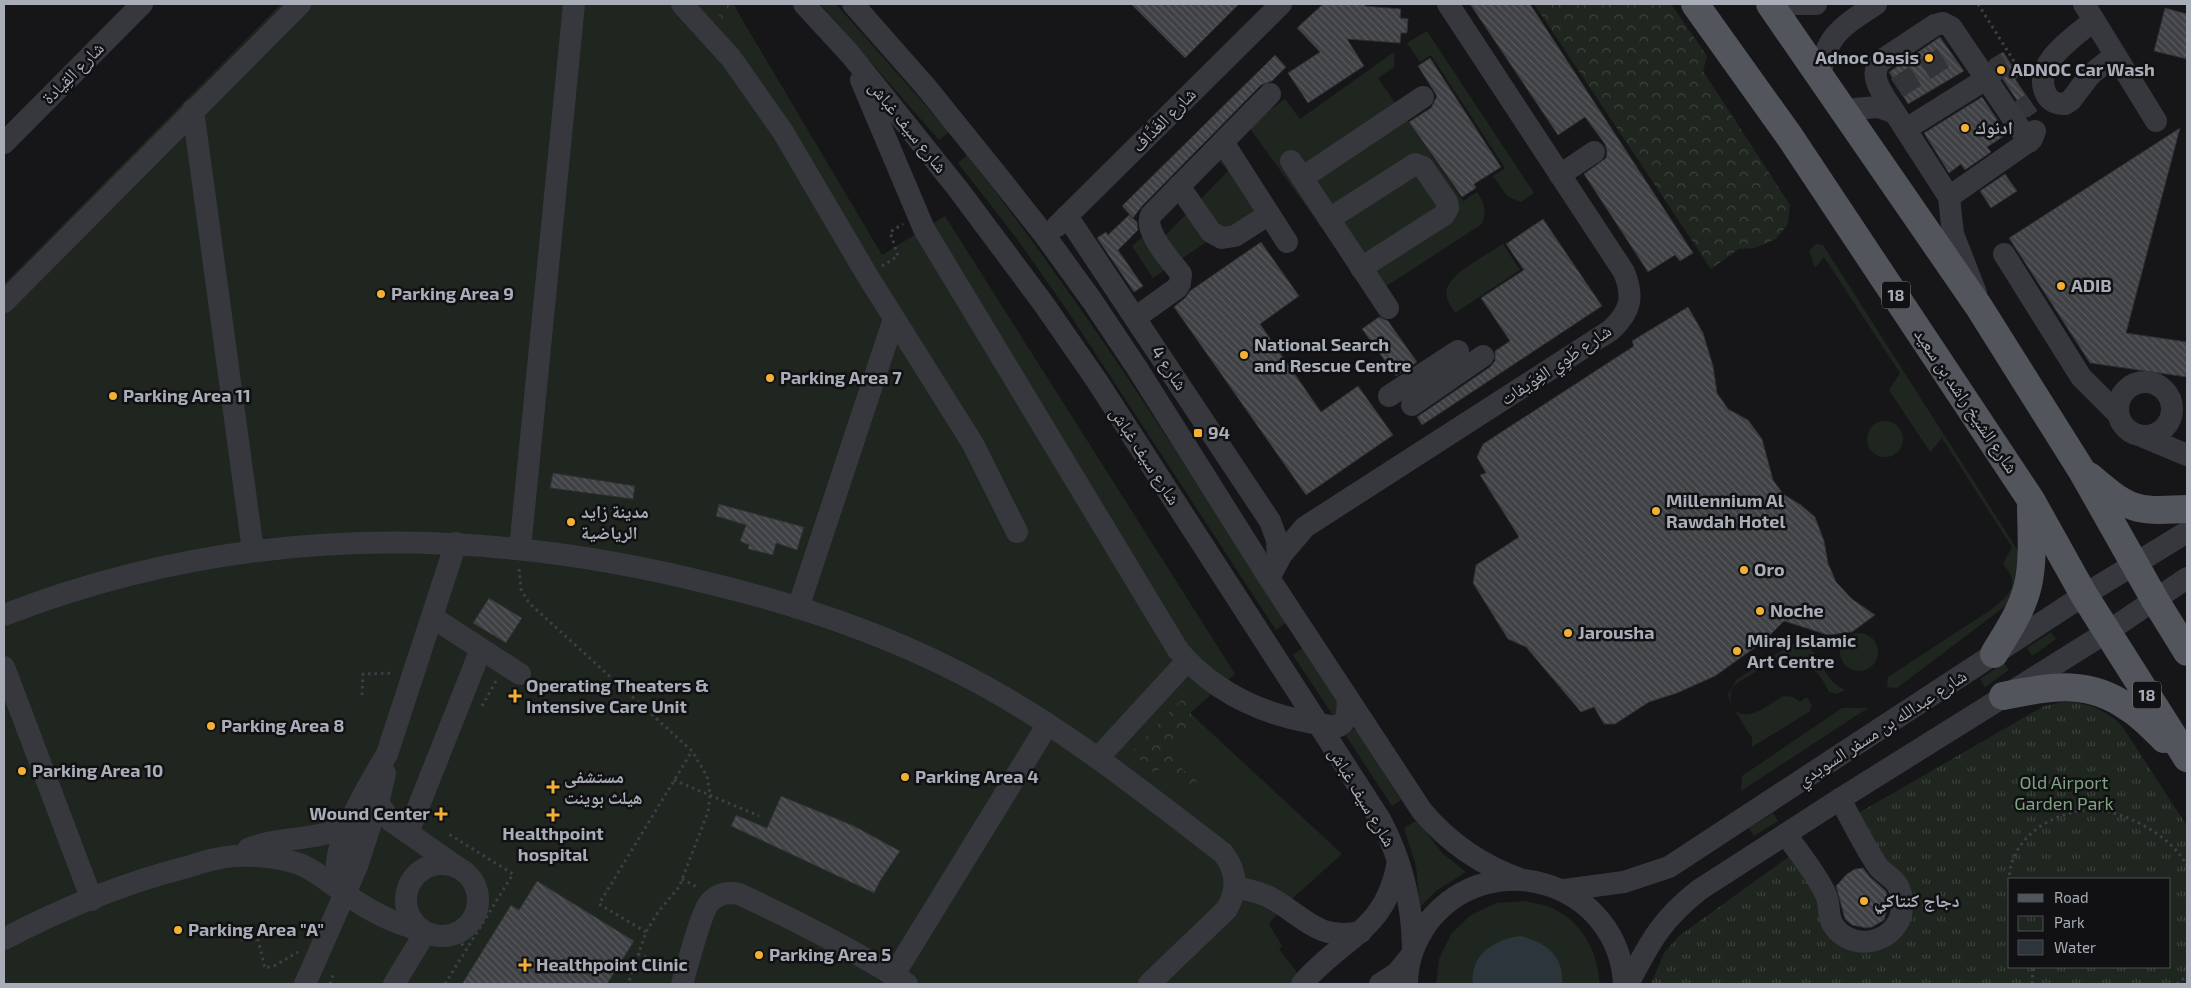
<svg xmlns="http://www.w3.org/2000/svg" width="2191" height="988" viewBox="0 0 2191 988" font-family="'Exo 2','Noto Naskh Arabic',sans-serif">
<defs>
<pattern id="forest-crowns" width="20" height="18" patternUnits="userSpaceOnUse" patternTransform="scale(1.25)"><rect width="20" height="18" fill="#1e261f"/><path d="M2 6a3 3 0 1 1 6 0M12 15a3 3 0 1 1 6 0" fill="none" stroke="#3c433d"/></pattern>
<pattern id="park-tufts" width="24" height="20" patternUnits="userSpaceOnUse" patternTransform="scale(1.25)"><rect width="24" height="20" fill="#1e261f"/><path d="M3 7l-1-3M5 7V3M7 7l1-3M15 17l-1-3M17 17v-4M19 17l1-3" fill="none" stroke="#3c433d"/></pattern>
<pattern id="building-back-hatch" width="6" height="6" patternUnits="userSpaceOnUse" patternTransform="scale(1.25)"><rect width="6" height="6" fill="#404145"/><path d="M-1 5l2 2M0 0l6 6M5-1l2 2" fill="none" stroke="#595a5e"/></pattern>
</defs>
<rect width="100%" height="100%" fill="#161618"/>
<g fill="#1e261f">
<polygon points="281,4 733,4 882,255 945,216 1235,674 1190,713 1342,854 1283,907 1269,924 1282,946 1279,949 1306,984 4,984 4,284"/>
<polygon points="820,4 836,4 949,132 939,140"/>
<polygon points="1427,31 1534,193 1521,202 1507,196 1493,176 1505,168 1431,55 1420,62 1407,43"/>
<path d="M1394,52V67L1378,78L1463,201L1477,192C1485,204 1487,210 1482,224L1382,289L1364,286L1248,126L1285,99L1300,119Z"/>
<path d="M967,155C1084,304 1185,464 1286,623L1276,630L1067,310L1017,239L958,163Z"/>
<polygon points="1218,159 1248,162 1272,198 1153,278 1132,246 1148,232 1157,244 1228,171"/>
<path d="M1503,244L1520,270L1455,313C1451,306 1444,297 1447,288C1453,272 1488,254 1503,244Z"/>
<path d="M1816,244L1823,245L2020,554L2022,567L2008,604L1897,688L1887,687L1888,677L1992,609C2010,594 2021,584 2003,564L2012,547L1942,438L1930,452L1889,390L1900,373L1824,257L1815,268L1809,250Z"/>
<circle cx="1885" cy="439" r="18"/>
<polygon points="2051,632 2056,639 2032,656 2027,648"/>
<circle cx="1859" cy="652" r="19"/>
<path d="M1792,644C1818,641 1819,669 1834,683C1837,686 1842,688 1845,690L1836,694L1829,692C1812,653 1783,656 1750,675C1745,679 1735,682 1732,689C1729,694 1731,702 1732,708L1728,695L1736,680Z"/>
<polygon points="1303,648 1341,706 1334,717 1293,655"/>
<polygon points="2004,663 2009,670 1985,687 1980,679"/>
<path d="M1783,696L1793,697L1800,702L1807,697L1812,706L1809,712L1752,747V738L1735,711C1752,721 1768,705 1783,696Z"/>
<polygon points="1842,708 1868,708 1741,791 1742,776"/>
<polygon points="1351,728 1357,731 1401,800 1392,806 1346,736 1346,733"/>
<polygon points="1773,813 1778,821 1754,836 1749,828"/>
<polygon points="1417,820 1442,853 1466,872 1436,891 1420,907 1416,866 1404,828"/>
<path d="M1524,901C1532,903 1543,904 1550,907C1583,922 1597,950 1600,984H1436L1439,959L1451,934L1471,915L1496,903Z"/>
</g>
<g fill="url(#forest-crowns)">
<polygon points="709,4 733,4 738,12 724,21"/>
<polygon points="1534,4 1671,4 1707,56 1703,71 1790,205 1788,224 1776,239 1755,248 1739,249 1711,269"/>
<polygon points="1182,699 1196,708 1190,713 1198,720 1173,752 1181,759 1177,765 1196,780 1197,784 1192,790 1188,790 1160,768 1155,774 1132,752"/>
</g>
<path fill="url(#park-tufts)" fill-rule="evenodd" d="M2063,702C2087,702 2105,709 2122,726L2187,826V984H1651L1664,953L1679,936L1794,853L1846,943L1902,920L1855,815L2044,706ZM2010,879H2170V967H2010Z"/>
<path fill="#2c353c" d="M1520,936C1546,942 1564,956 1562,984H1473C1469,955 1495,939 1520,936Z"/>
<g fill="url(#building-back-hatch)" stroke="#303034">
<polygon points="1131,4 1239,4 1185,58"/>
<polygon points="1323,4 1368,4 1364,6 1401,9 1400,18 1408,19 1407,33 1401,33 1400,43 1347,39 1364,66 1308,103 1288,73 1320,52 1297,28"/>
<polygon points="1470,4 1530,4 1693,253 1680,261 1675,255 1648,272 1584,174 1606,158 1607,152 1605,144 1585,117 1558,135"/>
<polygon points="2165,8 2187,14 2187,59 2154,51"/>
<polygon points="1940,37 1964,71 1908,104 1889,72"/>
<polygon points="2003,52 2019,76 2015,79 2037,111 2028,117 1990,60"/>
<polygon points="1275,55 1286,67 1272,81 1261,85 1142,206 1133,218 1122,206"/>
<polygon points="1430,58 1501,167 1474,184 1476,188 1462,197 1409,122 1431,108 1437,96 1418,66"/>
<polygon points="1982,97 2007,134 1987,147 1991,152 1965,170 1961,164 1949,173 1924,133"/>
<polygon points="2180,128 2126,333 2187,342 2187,377 2090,363 2009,238"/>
<polygon points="2005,174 2017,191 1991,208 1980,191"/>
<polygon points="1129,215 1137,222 1138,230 1118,250 1143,286 1134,292 1097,238 1106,232 1108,235"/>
<polygon points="1543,219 1602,306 1422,425 1417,417 1490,367 1495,361 1495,351 1510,341 1481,298 1524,270 1506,244"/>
<polygon points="1261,242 1299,296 1260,324 1321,412 1358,386 1393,435 1306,495 1174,307 1185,298 1190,291"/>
<polygon points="1688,307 1703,333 1713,366 1717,393 1728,409 1748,420 1762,439 1773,480 1783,494 1801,505 1815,517 1824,541 1828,563 1836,582 1852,599 1875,615 1852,632 1828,635 1784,621 1764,641 1715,676 1677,693 1649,702 1615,724 1604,724 1594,707 1581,712 1526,647 1508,639 1473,583 1476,565 1519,537 1480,475 1486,473 1477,457 1483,444 1634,346 1632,341"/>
<polygon points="1379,317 1388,321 1417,362 1396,376 1362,329"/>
<polygon points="553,473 635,486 633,499 550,488"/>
<polygon points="719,504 804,527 797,550 776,543 773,555 748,549 749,545 740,541 746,525 716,516"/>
<polygon points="489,598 522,618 506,643 473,623"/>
<polygon points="781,796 854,826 900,851 880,881 874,893 731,826 736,815 767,828"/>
<polygon points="1863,868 1870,877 1886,891 1889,903 1884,920 1872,927 1866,928 1852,925 1845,919 1836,886 1847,874 1855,869"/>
<polygon points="537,881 634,941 607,984 462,984 511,905 519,910"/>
</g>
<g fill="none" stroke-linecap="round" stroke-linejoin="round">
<g stroke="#333438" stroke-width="22" stroke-dasharray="22 11" stroke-linecap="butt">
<polyline points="1991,60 2007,84"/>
<polyline points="1897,88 1952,52"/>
<polyline points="2016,101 2027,117"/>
</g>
<g stroke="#3d3f44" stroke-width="3" stroke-dasharray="2.5 4" stroke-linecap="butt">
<polyline points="1978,4 2024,77"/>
<polyline points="882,266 898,256 890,232 903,224"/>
<polyline points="519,569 521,589 529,603 692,751 707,776 710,795 708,812 679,887 658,912 646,932 628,984"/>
<polyline points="362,695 363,674 394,673"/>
<polyline points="482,706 496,681"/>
<polyline points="674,780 759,816"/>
<polyline points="682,879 697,887"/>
<path d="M2010,888C2003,841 2053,809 2095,810C2126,811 2174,838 2187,866"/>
<polyline points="646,932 599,904 692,751"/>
<polyline points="451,936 467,948"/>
<polyline points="241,940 257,936 265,968 274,966 298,952"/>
<polyline points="638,954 667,966"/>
<polyline points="330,984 333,975"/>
<polyline points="445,984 513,874 447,833"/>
<polyline points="2032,984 2033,967"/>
<polyline points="2177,984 2187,976"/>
</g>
<g stroke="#37383d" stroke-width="22">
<polyline points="682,4 731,58 783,132 867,275 973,444 1017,532"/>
<path d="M804,4L850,54L958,189L1043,303L1097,381L1381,821C1402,861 1412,902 1413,947"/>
<path d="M853,4L926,87L997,175L1046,237L1093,302L1137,368L1269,578L1422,811C1450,844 1482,866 1523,880"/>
<polyline points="1789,4 1816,4"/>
<polyline points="2084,4 2156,121"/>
<path d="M2094,20C2075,37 2031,63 2046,94C2050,102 2056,104 2065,104L2071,100L2090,75L2115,55"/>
<path d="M861,80L924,229L1178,650C1212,690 1256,712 1308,722C1318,724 1329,727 1339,726C1349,720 1347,709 1348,698"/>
<path d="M1821,80C1822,37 1843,26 1876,4"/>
<polyline points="193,110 253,551"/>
<polyline points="1842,110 1878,107 1895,113 1949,197 1953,234 1976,293"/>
<path d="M1895,113C1886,98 1865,75 1882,60L1935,25L1943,23L1951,27L2029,142"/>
<polyline points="1906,129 1986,79"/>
<polyline points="1223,142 1287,242"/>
<polyline points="4,143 142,4"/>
<polyline points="1291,161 1388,308"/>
<polyline points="1560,175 1594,152"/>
<polyline points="1302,178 1423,97"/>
<polyline points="1179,186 1211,232 1222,238 1235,236 1269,214"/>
<polyline points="1949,197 2032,139 2035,131"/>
<polyline points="1067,216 1270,521 1277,540 1278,561"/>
<polyline points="1329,219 1415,164 1423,167 1447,202 1448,208 1444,215 1361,268"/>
<polyline points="1057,226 1281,4"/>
<polyline points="2004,254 2081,377 2118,414"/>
<polyline points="4,302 300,4"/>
<path d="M1135,318L1177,288L1180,283L1181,274C1171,261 1143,231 1151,215L1270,94"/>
<circle cx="2145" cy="409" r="27"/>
<polyline points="1389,396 1458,351"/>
<polyline points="1412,405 1483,356"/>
<polyline points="2144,437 2187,455"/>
<polyline points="520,549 574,4"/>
<path d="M1269,578L1282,554L1305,527L1611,330C1631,311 1634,297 1624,272L1448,4"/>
<polyline points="798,608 894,319"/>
<path d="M4,615C235,525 474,524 712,584C795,604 876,631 952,669C1051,718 1136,786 1223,853C1237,871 1238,889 1227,909L1149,984"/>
<polyline points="432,617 520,674"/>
<polyline points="4,667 92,900"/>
<polyline points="1098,758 1187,661"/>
<polyline points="378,803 391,821 457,867"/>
<polyline points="408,833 481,649"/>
<path d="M1786,835C1796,848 1820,880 1826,895C1831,907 1826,919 1837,930C1858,953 1900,940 1902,908C1903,901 1901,893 1898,886C1893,877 1882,873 1877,865C1863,844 1852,821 1840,799"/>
<path d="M248,849C282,835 315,843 350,824"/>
<circle cx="442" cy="900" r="36"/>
<path d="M1236,887C1249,890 1261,892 1273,899C1305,918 1319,941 1361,932"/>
<polyline points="1564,890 1624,882 1669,867 2084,595 2187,532"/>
<path d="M344,893C339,883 336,875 337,863C338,836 372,779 387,754L456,543"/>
<path d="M4,939C61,909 124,883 187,867C202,862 219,857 235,856C257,855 281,857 302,865C319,873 331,884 346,894C369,911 393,923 420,930"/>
<polyline points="893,976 1048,724"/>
<polyline points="305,984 357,866 380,795 385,773"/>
<polyline points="394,984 425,933"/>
<path d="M682,984C687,968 701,911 710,902C718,893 729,892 739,894C797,921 853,949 907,984"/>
<path d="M1302,984C1343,936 1386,932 1398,861"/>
<polyline points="1380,984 1397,973 1410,957"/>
<path d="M1407,984C1407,960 1415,940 1429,921C1493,842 1619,884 1624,984"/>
<path d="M1628,984C1650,942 1661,920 1699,890L1840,799L2107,632L2187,578"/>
</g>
<g stroke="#53555c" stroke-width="28">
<polyline points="1695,4 1790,137 2031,500 2084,595 2187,758"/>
<polyline points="1770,4 1979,307 2082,471 2155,600 2187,652"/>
<path d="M2089,476C2104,488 2120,504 2139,508C2154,512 2172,509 2187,509"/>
<path d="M1994,654C2007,632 2022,611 2028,585C2034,558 2031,529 2031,501"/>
<path d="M2003,696C2050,687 2087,678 2129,708C2142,716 2153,728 2164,739"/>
</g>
</g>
<g fill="#f2b134" stroke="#111113" stroke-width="2">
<circle cx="1929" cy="58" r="5"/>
<circle cx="2001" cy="70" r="5"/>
<circle cx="1965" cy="128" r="5"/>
<circle cx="2061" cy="286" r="5"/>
<circle cx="381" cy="294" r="5"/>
<circle cx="1244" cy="355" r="5"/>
<circle cx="770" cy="378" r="5"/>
<circle cx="113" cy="396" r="5"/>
<rect x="1193" y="428" width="10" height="10" rx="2.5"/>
<circle cx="1656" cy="511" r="5"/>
<circle cx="571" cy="522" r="5"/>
<circle cx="1744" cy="570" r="5"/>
<circle cx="1760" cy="611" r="5"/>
<circle cx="1568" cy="633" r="5"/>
<circle cx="1737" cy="651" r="5"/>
<path d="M512.5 688.5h5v5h5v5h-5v5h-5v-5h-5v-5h5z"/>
<circle cx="211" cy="726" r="5"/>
<circle cx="22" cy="771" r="5"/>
<circle cx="905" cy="777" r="5"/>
<path d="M550.5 779.5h5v5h5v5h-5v5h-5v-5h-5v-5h5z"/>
<path d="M438.5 806.5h5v5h5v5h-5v5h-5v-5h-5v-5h5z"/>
<path d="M550.5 807.5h5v5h5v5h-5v5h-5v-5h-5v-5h5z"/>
<circle cx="1864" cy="901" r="5"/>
<circle cx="178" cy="930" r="5"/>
<circle cx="759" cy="955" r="5"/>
<path d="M522.5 957.5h5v5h5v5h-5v5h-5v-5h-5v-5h5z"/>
</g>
<g text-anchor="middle" stroke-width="5" stroke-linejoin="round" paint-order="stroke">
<g fill="#111113" stroke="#7b7e86" stroke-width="1">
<rect x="1882" y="281.5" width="28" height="27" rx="4"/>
<rect x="2133" y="681.5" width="28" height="27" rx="4"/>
</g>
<g font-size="16" font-weight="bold" fill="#a8adb8">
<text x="1896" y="301">18</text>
<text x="2147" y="701">18</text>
</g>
<g font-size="18" font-weight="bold" fill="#a8adb8" stroke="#111113" text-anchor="start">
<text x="1919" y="64" text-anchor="end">Adnoc Oasis</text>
<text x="2011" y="76">ADNOC Car Wash</text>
<text x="1975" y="134">ادنوك</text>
<text x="2071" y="292">ADIB</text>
<text x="391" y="300">Parking Area 9</text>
<text x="1254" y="351">National Search<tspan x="1254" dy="21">and Rescue Centre</tspan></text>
<text x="780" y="384">Parking Area 7</text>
<text x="123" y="402">Parking Area 11</text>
<text x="1208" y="439">94</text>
<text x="1666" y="507">Millennium Al<tspan x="1666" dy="21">Rawdah Hotel</tspan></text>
<text x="581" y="518">مدينة زايد<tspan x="581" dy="21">الرياضية</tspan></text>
<text x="1754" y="576">Oro</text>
<text x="1770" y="617">Noche</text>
<text x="1578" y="639">Jarousha</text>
<text x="1747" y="647">Miraj Islamic<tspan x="1747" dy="21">Art Centre</tspan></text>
<text x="526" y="692">Operating Theaters &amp;<tspan x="526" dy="21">Intensive Care Unit</tspan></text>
<text x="221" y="732">Parking Area 8</text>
<text x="32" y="777">Parking Area 10</text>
<text x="564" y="783">مستشفى<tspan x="564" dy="21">هيلث بوينت</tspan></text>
<text x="915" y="783">Parking Area 4</text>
<text x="430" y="820" text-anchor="end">Wound Center</text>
<text x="553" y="840" text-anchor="middle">Healthpoint<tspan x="553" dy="21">hospital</tspan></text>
<text x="1874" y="907">دجاج كنتاكي</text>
<text x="188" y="936">Parking Area "A"</text>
<text x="769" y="961">Parking Area 5</text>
<text x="536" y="971">Healthpoint Clinic</text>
</g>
<g font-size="18" fill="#a8adb8" stroke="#111113">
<text transform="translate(73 73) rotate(-45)" y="6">شارع القِيادة</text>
<text transform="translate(1164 120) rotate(-45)" y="6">شارع الغَدَّاف</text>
<text transform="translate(908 127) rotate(51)" y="6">شارع سيف غباش</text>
<text transform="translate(1556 365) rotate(-34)" y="6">شارع طَوِي الغِوَيفات</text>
<text transform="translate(1169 368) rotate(56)" y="6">شارع 4</text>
<text transform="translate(1966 401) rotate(56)" y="6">شارع الشيخ راشد بن سعيد</text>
<text transform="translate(1145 456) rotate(57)" y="6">شارع سيف غباش</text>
<text transform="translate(1882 728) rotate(-33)" y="6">شارع عبدالله بن مسفر السويدي</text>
<text transform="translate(1362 797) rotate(59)" y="6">شارع سيف غباش</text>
</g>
<g font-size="18" fill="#7fa381" stroke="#111113">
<text x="2064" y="789">Old Airport<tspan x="2064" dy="21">Garden Park</tspan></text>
</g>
</g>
<rect width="2191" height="988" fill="none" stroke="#a8adb8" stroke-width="10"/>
<rect x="2008" y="878" width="162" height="90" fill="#111113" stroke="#4d4f55"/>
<rect x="2018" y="894" width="25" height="8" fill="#53555c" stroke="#4d4f55"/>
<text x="2054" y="903" font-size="15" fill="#a8adb8">Road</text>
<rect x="2018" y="916" width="25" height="15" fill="url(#park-tufts)" stroke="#4d4f55"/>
<text x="2054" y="928" font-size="15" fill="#a8adb8">Park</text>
<rect x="2018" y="940" width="25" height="15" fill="#2c353c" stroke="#4d4f55"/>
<text x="2054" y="953" font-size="15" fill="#a8adb8">Water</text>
</svg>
